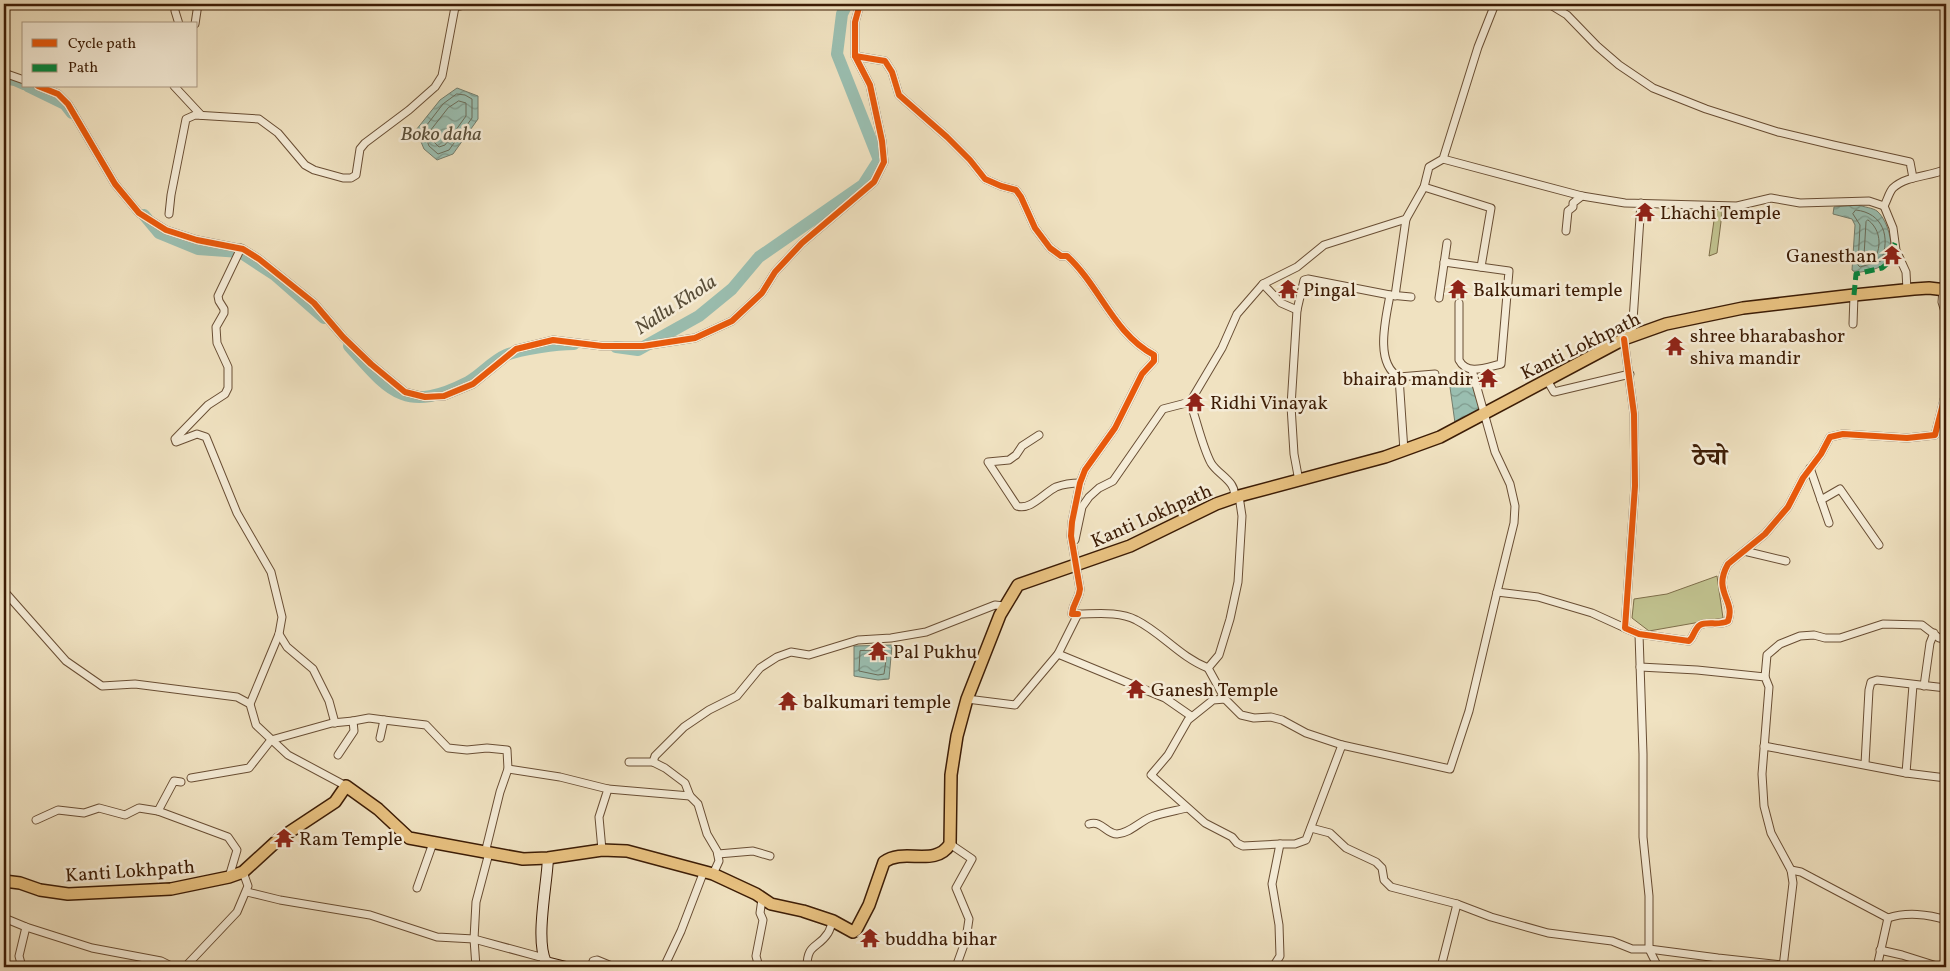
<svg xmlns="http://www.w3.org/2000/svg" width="1950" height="971" viewBox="0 0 1950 971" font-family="Vollkorn,'Noto Serif Devanagari',serif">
<defs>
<pattern id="water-waves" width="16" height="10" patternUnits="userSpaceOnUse" patternTransform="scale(1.25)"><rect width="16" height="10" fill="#9abeb0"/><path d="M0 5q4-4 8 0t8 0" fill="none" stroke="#7f9a8d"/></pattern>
</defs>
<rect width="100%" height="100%" fill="#f0e2c1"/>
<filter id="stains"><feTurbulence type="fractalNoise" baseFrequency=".004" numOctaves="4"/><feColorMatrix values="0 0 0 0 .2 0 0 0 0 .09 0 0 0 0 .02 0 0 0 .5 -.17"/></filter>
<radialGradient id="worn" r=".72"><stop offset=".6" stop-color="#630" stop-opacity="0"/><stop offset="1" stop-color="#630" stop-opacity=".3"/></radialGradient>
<g fill="#c0c18e" stroke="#7e6e4a">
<polygon points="1716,206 1723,206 1717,253 1709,256"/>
<polygon points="1717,576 1723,618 1649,631 1632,618 1634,599 1667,594"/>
</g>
<g fill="url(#water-waves)" stroke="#747d6c">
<polygon points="457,88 478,96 478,119 453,154 437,160 424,149 416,130 440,100"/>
<path d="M1858,205C1864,207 1873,208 1877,211C1889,221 1898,255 1883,265C1876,270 1865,271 1856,273L1852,270L1855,225L1852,219L1833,214L1834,207Z"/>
<polygon points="1458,378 1460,386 1474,384 1481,409 1455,423 1449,380"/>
<polygon points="892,645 889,679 878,680 854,676 854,646"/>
</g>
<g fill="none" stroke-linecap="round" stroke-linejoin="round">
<g stroke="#6b6d5a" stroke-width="1">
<polygon points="457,94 465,95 472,99 472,118 449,150 438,154 429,146 423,130 443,104"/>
<polygon points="459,101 466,103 466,116 445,145 439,147 434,142 430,131 448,108"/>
<path d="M1856,210C1883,213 1891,237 1881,261L1860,267L1858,265L1860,225L1853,214Z"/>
<path d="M1868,220C1879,228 1882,243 1876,256L1867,259L1864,256L1866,222Z"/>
<polygon points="884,650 887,653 884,674 878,675 859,671 860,651"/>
</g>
<g stroke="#9abeb0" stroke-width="12">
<polyline points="4,78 15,80 24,84"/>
<polyline points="28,86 65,104 72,113"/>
<polyline points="144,215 159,233 198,249 240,252 275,275 324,318"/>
<path d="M349,346C390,392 405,414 468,382C481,375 492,361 506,355C521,349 557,344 574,344"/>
<polyline points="616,347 638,350 699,316 732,289 759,257 863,185 879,160 837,54 842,14 847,4"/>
</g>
<defs>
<g id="street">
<polyline points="175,4 175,11 179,24"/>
<polyline points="1549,4 1567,15 1597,46 1619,65 1653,88 1706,109 1778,132 1833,145 1910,162 1913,178"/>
<polyline points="455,7 468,4"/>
<polyline points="195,24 198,4"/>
<path d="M855,56L885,61L892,72L899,95L947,137L970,160L985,179L1001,186L1016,190L1021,197L1035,228L1050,248L1061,256H1067C1100,286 1113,333 1154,355V361L1142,374L1115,428L1085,470L1080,483L1072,522L1071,536L1080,589C1079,600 1073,602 1072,614H1078"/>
<polyline points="4,73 24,80"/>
<polyline points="38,86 58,94 68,104 115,184 139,213 166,230 197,240 243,249 259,259 314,303 343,337 371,364 405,392 425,397 444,396 473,384 516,349 553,340 602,346 643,346 695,338 732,321 762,293 775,272 802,243 874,182 884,162 882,141 870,85 855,56 855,22 860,4"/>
<polyline points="174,86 201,115"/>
<polyline points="1443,159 1582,196"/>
<polyline points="1424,187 1491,208 1481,267"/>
<polyline points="169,214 171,195 186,119 195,115 259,119 278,133 305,165 314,170 343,178 351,178 356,175 360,149 365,143 409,110 435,87 442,76 455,7 453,4"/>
<polyline points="1566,231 1568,211 1573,207 1573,203 1582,196 1625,203 1737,206 1771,198 1800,203 1869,201 1884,206"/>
<polyline points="241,248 218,296 219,301 224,309 224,313 216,327 217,343 228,367 228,388 225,394 208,405 175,439 176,442 197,434 206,437 237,513 271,572 282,617 279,634 250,704"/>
<path d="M1444,262L1509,271L1501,364C1487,367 1467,376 1459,360V303"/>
<polyline points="1263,284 1281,303 1297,310"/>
<path d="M1907,290L1906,272L1896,250L1893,228L1884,206C1887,201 1889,192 1893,188C1907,175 1930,177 1946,169"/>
<polyline points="1943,290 1942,302 1946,315"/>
<path d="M1390,295C1386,318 1374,363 1399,377L1404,451"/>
<polyline points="1395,296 1406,219"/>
<polyline points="1439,298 1447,243"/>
<polyline points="1853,324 1854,295"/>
<polyline points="1632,335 1641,203"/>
<path d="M1624,339L1634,414L1635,486L1625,628L1639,634L1689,641C1694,637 1694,629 1700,625C1708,621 1719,626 1728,621C1736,600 1712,592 1728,564L1765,534L1788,507L1803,478L1821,454L1830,437L1843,434L1907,438L1935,435L1946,392"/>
<polyline points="1472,370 1495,452 1510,484 1515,506 1514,523 1497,592 1538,597 1592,613 1625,628"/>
<polyline points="1399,377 1435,374"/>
<polyline points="1547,380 1554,392 1630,374"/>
<polyline points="1190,402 1222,348 1237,314 1263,284 1297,267 1324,245 1406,219 1424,187 1429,167 1443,159 1478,47 1495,4"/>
<path d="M1039,435L1022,446L1016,455L1009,460L988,462L1017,506C1030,511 1044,493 1056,487C1064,484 1072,483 1080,483"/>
<polyline points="1810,468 1829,523"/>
<polyline points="1299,481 1294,454 1291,406 1297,310 1304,280 1308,279 1390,295 1411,297"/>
<polyline points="1821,500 1840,489 1879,545"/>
<path d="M1075,540L1082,507L1089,497L1099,488L1113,481L1163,409L1190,402C1197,421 1202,446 1211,463C1218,475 1238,482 1234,498"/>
<polyline points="1744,551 1786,561"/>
<polyline points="4,591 66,661 102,686 135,684 237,697 250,704 256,725 288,755 346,786"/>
<polyline points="279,634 287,647 313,669 329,701 335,723"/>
<polyline points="1639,634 1643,754 1643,837 1649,896 1649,949 1658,967"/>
<path d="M1058,654L1078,614C1096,614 1119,611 1136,620C1162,633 1180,657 1208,668"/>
<polyline points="1640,667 1697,670 1765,677 1769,687 1762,774 1764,806 1771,833 1791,870 1793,883 1783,967"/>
<polyline points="1765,677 1767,655 1780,644 1800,636 1814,635 1825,638 1840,638 1883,624 1922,625 1939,638 1946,640"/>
<polyline points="1924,686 1930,643 1934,633"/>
<polyline points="967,699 1015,705 1058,654 1165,698 1191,716"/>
<polyline points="1225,699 1208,668 1219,655 1230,619 1238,582 1242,516 1239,496"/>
<polyline points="380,738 384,720 426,725 448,748 467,750 487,748 507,750 508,769 500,792 485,853"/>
<polyline points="1764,746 1906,773 1946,778"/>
<polyline points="338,755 354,731 353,721 369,718 384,720"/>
<polyline points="629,762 653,762 665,768 685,783 690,796 698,804 707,834 717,851 719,861 713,874"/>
<polyline points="653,762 655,756 684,727 709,710 737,696 760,668 777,657 791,652 809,655 858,640 891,638 926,632 995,605 1004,606"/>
<polyline points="1865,764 1869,690 1871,682 1877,680 1946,688"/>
<polyline points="508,769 560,777 608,789 599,817 602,850"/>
<polyline points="1906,773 1913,685"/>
<polyline points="191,778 249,768 271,740 332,723 353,721"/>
<polyline points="608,789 690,796"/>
<polyline points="158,811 174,781 181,782"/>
<polyline points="36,820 58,810 84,813 99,808 125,815 139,808 158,811 228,837 237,850 229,877"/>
<path d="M1089,824C1102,820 1106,834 1117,834C1130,833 1138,823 1149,818C1160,813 1175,811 1187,808"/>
<polyline points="1311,828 1330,833 1346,848 1376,862 1382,868 1384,880 1391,887 1457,904 1491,917 1548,933 1612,941 1632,949 1649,949 1718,958 1783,965"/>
<polyline points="950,844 972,859 956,888 969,919 966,939 956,967"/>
<polyline points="1280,844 1243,846 1237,843 1232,837 1205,823 1151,775 1168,755 1188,720 1213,700 1225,699 1241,715 1254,718 1271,717 1282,720 1306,733 1342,745"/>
<polyline points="718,854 753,851 770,856"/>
<path d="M1791,870L1801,872L1888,918C1906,912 1928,914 1946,920"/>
<polyline points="417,888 433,843"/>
<polyline points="247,892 280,900 370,915 437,937 474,939 544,958"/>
<polyline points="4,920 9,920 26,927 92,948 161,961 173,967"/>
<polyline points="1880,950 1902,955 1940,967"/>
<polyline points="22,967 19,956 26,927"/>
<polyline points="185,967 237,912 248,886 243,872"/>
<polyline points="476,967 474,939 476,902 489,853"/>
<polyline points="592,967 593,961 597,960 614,967"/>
<polyline points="664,967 681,931 704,871"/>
<polyline points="759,967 756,956 763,920 760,913 762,899"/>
<path d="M807,967C807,943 818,949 828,933C830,930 831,925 833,921"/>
<polyline points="1273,967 1280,956 1279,925 1272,884 1280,844 1295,844 1306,840 1342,745 1450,769 1469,711 1497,592"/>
<polyline points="1441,967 1457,904"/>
<polyline points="1877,967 1888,918"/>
</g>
<path id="secondary" d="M548,858C547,885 535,940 546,962L566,967"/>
<path id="primary" d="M4,881L20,883L40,890L68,894L171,889L229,877L243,872L279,839L335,802L346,786L378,809L409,838L523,859L548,858L602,850L627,851L713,874L756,894L771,904L803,911L833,921L853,932L856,930L869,905L884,862C904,847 935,868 950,844L951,775L957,736L967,699L1000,615L1018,585L1130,546L1216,504L1239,496L1385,457L1440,437L1624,339L1666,324L1743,308L1854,295L1914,289L1929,288L1946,290"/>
</defs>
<use href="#street" stroke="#694e34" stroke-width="9"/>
<use href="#secondary" stroke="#3c1c05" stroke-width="12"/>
<use href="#primary" stroke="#3c1c05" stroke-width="14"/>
<use href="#street" stroke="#f5ecd7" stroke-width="7"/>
<use href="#secondary" stroke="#f5ecd7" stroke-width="10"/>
<use href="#primary" stroke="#e8c180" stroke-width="11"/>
<polyline stroke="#00873e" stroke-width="5" stroke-dasharray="10 5" stroke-linecap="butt" points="1854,295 1856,274 1882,268 1887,264 1895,243"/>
<defs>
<g id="cycleway">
<path d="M855,56L885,61L892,72L899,95L947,137L970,160L985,179L1001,186L1016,190L1021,197L1035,228L1050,248L1061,256H1067C1100,286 1113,333 1154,355V361L1142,374L1115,428L1085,470L1080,483L1072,522L1071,536L1080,589C1079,600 1073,602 1072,614H1078"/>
<polyline points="38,86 58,94 68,104 115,184 139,213 166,230 197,240 243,249 259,259 314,303 343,337 371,364 405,392 425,397 444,396 473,384 516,349 553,340 602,346 643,346 695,338 732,321 762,293 775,272 802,243 874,182 884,162 882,141 870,85 855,56 855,22 860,4"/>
<path d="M1624,339L1634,414L1635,486L1625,628L1639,634L1689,641C1694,637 1694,629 1700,625C1708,621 1719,626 1728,621C1736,600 1712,592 1728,564L1765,534L1788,507L1803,478L1821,454L1830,437L1843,434L1907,438L1935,435L1946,392"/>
</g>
</defs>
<use href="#cycleway" stroke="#f5ecd7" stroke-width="9"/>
<use href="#cycleway" stroke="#e8590c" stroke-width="6"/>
</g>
<defs>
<symbol id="temple-bare" viewBox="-9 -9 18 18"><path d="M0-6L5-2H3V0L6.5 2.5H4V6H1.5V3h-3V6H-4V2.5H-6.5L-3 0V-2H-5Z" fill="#8f2418" stroke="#f5ecd7" stroke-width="2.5" paint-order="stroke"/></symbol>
</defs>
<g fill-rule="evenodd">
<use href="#temple-bare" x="1631" y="198" width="28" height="28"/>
<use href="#temple-bare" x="1878" y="241" width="28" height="28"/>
<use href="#temple-bare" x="1274" y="275" width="28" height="28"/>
<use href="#temple-bare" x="1444" y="275" width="28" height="28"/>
<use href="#temple-bare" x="1661" y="332" width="28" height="28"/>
<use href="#temple-bare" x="1474" y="364" width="28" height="28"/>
<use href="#temple-bare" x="1181" y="388" width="28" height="28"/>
<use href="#temple-bare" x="864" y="637" width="28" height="28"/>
<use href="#temple-bare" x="1122" y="675" width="28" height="28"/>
<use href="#temple-bare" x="774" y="687" width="28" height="28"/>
<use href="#temple-bare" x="270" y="824" width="28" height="28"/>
<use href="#temple-bare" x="856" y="924" width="28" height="28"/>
</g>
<g text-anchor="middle" stroke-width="5" stroke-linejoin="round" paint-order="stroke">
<g font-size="19" fill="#3c1c05" stroke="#f5ecd7" text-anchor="start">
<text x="1660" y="219">Lhachi Temple</text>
<text x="1877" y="262" text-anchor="end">Ganesthan</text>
<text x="1303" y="296">Pingal</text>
<text x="1473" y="296">Balkumari temple</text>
<text x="1690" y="342">shree bharabashor<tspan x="1690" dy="22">shiva mandir</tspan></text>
<text x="1473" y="385" text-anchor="end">bhairab mandir</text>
<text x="1210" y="409">Ridhi Vinayak</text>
<text x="893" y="658">Pal Pukhu</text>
<text x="1151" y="696">Ganesh Temple</text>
<text x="803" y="708">balkumari temple</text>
<text x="299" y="845">Ram Temple</text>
<text x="885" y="945">buddha bihar</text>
</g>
<g font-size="19" fill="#3c1c05" stroke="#f5ecd7">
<text transform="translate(1580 345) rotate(-26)" y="7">Kanti Lokhpath</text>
<text transform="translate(1151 515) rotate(-24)" y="7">Kanti Lokhpath</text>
<text transform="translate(130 870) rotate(-4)" y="7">Kanti Lokhpath</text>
</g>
<g font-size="20" font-style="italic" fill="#584d38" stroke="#f5ecd7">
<text x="441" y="140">Boko daha</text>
<text transform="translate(675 304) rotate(-33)" y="7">Nallu Khola</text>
</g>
<g font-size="24" font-weight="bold" fill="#3c1c05" stroke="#f5ecd7">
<text x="1710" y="465">ठेचो</text>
</g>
</g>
<rect width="1950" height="971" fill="none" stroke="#f0e2c1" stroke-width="20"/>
<rect x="5" y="5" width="1940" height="961" fill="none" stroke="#3c1c05" stroke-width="2.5"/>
<rect x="10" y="10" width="1930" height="951" fill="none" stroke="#3c1c05"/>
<rect x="22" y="22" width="175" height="65" fill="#f5ecd7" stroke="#ab9983"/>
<rect x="32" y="39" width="25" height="8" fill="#e8590c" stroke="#ab9983"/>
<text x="68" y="48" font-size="15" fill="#3c1c05">Cycle path</text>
<rect x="32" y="64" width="25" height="8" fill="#00873e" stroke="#ab9983"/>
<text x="68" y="72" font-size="15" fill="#3c1c05">Path</text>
<rect width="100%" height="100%" filter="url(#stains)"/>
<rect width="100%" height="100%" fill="url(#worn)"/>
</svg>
